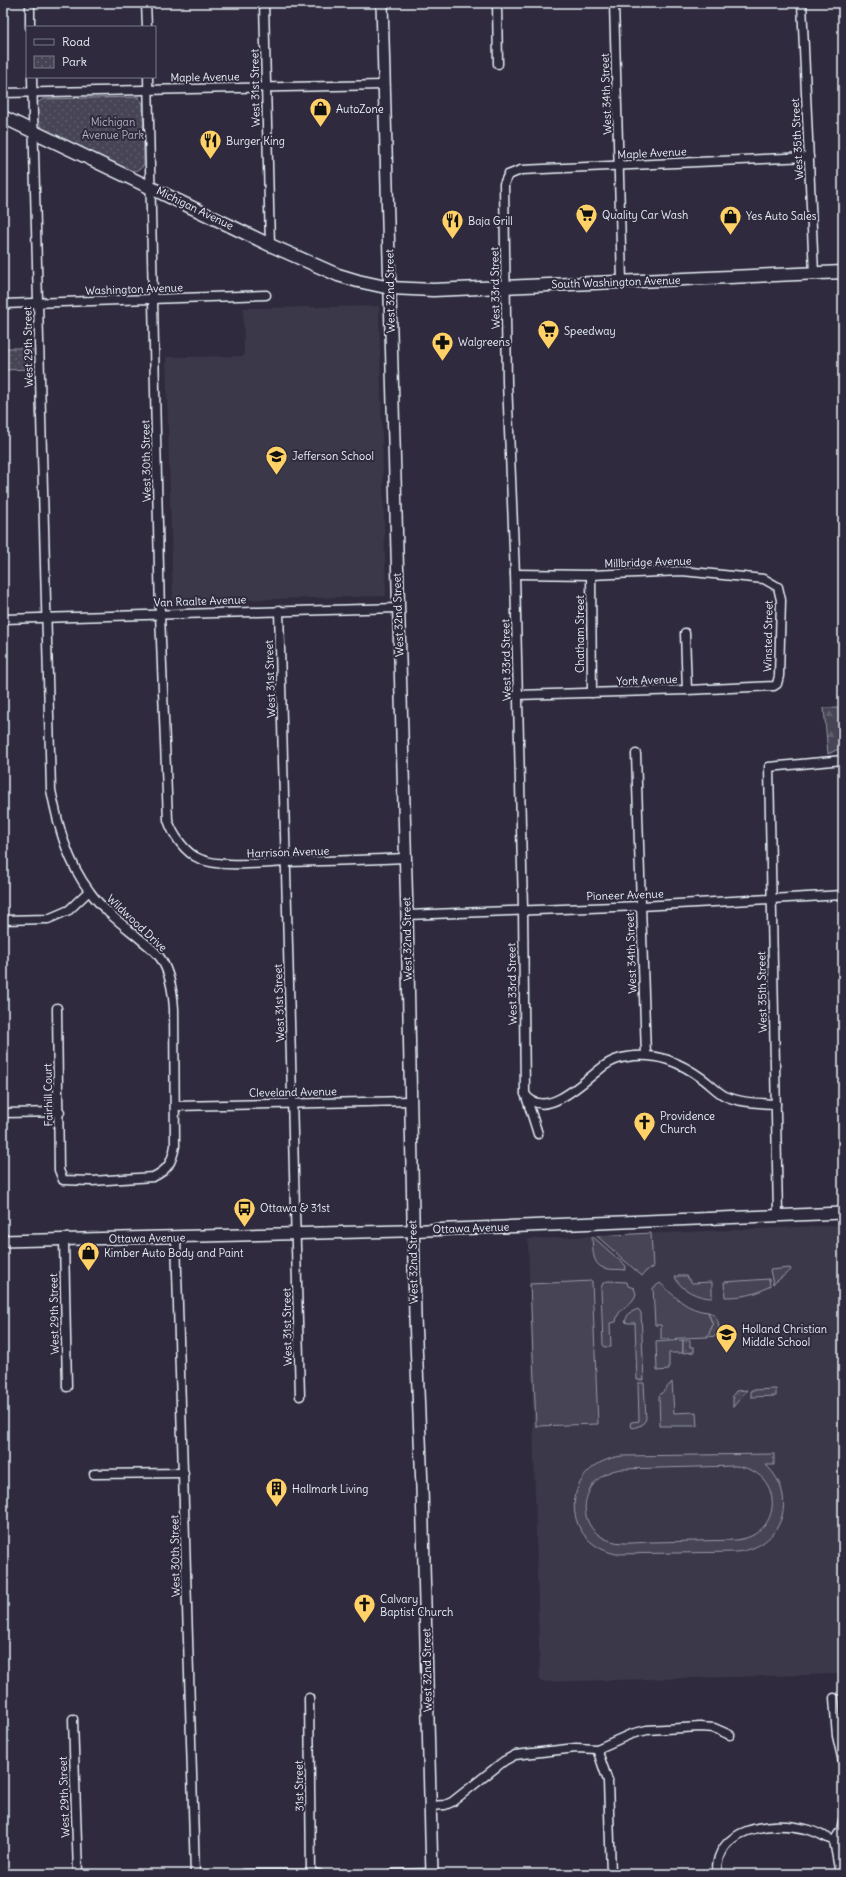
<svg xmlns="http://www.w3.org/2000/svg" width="846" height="1877" viewBox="0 0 846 1877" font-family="Delius,sans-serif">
<defs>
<pattern id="forest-firs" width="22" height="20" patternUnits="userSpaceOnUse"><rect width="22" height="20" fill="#464455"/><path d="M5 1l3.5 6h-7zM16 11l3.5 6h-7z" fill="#615f6e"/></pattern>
<pattern id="park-dots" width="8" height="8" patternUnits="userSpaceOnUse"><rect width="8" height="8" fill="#464455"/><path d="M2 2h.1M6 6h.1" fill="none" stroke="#615f6e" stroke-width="1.8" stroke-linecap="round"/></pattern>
</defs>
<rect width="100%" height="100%" fill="#2f2a3d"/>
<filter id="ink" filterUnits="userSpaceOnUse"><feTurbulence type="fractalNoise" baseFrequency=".025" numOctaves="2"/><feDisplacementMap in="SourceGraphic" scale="8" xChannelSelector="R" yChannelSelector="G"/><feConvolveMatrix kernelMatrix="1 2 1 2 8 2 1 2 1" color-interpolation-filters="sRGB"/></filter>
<g filter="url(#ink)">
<g fill="#3b3749">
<polygon points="379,306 386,596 173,602 166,357 244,356 243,308"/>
<polygon points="843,1225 843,1674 540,1682 528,1239"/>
</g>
<g fill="#464455" stroke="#979aa6" fill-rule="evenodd">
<polygon points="651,1233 653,1267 646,1271 642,1276 597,1236"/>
<path d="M592,1236L626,1266L625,1270C619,1269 614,1270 609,1269C591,1268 593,1249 592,1236Z"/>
<polygon points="790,1268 791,1270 773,1284 770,1270"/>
<path d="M677,1276H686L692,1283L712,1282V1298C699,1298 680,1290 675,1277Z"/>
<path d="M769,1279L770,1286C756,1295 742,1297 725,1297L724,1282Z"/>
<polygon points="592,1281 598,1424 536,1426 530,1284"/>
<path d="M608,1281L627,1282L628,1286L634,1288L636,1294C633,1306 617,1307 616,1322L610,1323L611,1347H605L603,1345L601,1288L603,1283Z"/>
<path d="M660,1283C676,1297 686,1310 708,1312L713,1325L707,1337L661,1339V1325H655L653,1288Z"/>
<polygon points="638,1309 641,1313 644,1380 637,1380 635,1323 627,1323 625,1321 629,1313"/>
<polygon points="683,1340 683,1353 669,1353 669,1370 657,1371 656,1342"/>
<polygon points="672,1382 674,1413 696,1412 697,1426 660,1426 659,1396"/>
<polygon points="638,1383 644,1383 646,1419 642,1425 633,1428 630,1426 631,1422 639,1421"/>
<polygon points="776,1389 776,1396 751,1397 751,1390"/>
<path d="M774,1454V1465H766C800,1497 782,1548 736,1552L616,1554C557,1541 562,1463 622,1456ZM735,1466C784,1470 785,1535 736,1540C708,1541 681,1541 653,1542C640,1542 624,1545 611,1541C570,1528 581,1473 622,1469Z"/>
</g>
<polygon fill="url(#forest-firs)" stroke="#979aa6" points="824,708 838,708 843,733 843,747 828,754"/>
<g fill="url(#park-dots)" stroke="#979aa6">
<path d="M139,97L143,104L144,164C141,170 137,171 130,171L43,129L37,120L36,104L43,99Z"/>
<polygon points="3,348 32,348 32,369 3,370"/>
<path d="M708,1312C718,1314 722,1329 716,1336L707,1337L713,1325Z"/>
<polygon points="683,1340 690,1340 690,1347 694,1347 694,1352 683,1353"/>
<polygon points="747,1390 733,1407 733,1395 736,1391"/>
</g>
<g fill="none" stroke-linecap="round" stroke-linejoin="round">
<defs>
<g id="street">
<polyline points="30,3 30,27"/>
<polyline points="146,3 147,27"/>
<polyline points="264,3 270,245"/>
<polyline points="497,3 498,64"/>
<polyline points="614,3 622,281"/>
<polyline points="802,3 814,274"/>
<path d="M32,77L51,790C58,825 67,862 90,892C103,910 122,924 139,938C146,944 156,951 161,959C170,973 173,993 174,1009L175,1146C172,1162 168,1170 153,1177L92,1181L63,1180L59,1170L57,1008"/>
<path d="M148,77L160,614L168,820C173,835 185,853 200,859C220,868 265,863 287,862C327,861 366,860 405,858"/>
<polyline points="3,93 384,85"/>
<polyline points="3,304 266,295"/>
<polyline points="515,574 591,575 682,571 764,579 778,587 781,600 779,676 777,684 774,686 687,690 517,695"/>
<polyline points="591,575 592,693"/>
<polyline points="279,610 300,1396"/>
<polyline points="3,619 398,608"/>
<polyline points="685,633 687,690"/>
<polyline points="636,754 646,1055"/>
<polyline points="407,915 641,906 843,895"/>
<polyline points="3,920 48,919 69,910 89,891"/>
<path d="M525,1094C545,1123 587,1078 604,1066C611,1061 619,1058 627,1057C656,1052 680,1062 703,1079C710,1084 717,1092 725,1096C741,1103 759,1103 776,1104"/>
<polyline points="176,1106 410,1101"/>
<polyline points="3,1113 60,1112"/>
<polyline points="538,1134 525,1093 523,909 515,574 507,382 504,184 508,175 521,170 809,157"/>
<polyline points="778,1215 769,767 843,760"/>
<polyline points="176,1238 195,1874"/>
<polyline points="64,1240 67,1387"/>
<polyline points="94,1474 184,1473"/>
<polyline points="309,1698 311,1873"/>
<polyline points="834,1698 837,1736 843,1762"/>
<polyline points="73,1719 78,1874"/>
<polyline points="597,1749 608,1781 611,1874"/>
<polyline points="430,1806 445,1805 452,1802 504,1761 515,1755 576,1748 597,1749 631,1734 647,1730 700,1727 714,1728 730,1735"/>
<polyline points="243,1874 319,1874"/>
<polyline points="391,1874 432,1873"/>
<path d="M717,1874C714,1828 771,1820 806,1829C815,1831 825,1837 834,1841"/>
<polyline points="840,1874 834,1841 841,1830 843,1820"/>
</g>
<g id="secondary">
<polyline points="382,3 407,915 415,1317 422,1487 432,1874"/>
<polyline points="3,1241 402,1231 843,1213"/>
</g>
<polyline id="primary" points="3,117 270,245 338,275 358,281 390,288 433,290 843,272"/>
</defs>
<use href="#street" stroke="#e8f1f8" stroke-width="11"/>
<use href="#secondary" stroke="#e8f1f8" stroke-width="14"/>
<use href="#primary" stroke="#e8f1f8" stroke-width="15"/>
<use href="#street" stroke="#2f2a3d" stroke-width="8"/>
<use href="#secondary" stroke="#2f2a3d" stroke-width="11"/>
<use href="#primary" stroke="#2f2a3d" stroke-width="12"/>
</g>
</g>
<defs>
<symbol id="shop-pin" viewBox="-11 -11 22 30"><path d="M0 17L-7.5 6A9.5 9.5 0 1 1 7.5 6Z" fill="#ffd166" stroke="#2f2a3d"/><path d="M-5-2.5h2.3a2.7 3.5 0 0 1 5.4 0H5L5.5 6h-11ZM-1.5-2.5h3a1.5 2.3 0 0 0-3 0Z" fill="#111"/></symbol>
<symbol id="restaurant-pin" viewBox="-11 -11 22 30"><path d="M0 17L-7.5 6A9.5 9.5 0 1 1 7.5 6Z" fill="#ffd166" stroke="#2f2a3d"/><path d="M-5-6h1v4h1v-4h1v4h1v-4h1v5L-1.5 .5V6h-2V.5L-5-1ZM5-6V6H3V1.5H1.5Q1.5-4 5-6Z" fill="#111"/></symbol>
<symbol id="supermarket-pin" viewBox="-11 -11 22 30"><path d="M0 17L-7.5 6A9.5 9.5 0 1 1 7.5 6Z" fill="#ffd166" stroke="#2f2a3d"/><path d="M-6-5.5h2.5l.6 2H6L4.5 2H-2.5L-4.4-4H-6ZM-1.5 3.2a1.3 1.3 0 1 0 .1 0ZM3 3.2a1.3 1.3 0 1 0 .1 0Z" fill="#111"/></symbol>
<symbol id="pharmacy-pin" viewBox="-11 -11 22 30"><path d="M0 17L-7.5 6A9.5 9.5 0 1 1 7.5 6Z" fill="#ffd166" stroke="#2f2a3d"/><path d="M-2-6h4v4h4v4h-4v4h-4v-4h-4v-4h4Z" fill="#111"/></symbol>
<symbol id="school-pin" viewBox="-11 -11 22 30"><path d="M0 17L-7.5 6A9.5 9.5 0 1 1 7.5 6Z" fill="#ffd166" stroke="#2f2a3d"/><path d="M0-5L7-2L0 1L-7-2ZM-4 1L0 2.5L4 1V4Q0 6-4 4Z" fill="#111"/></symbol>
<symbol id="church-pin" viewBox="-11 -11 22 30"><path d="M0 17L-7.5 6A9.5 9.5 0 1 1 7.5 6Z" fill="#ffd166" stroke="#2f2a3d"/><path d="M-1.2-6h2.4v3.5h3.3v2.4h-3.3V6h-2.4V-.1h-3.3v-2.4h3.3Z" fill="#111"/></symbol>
<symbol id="bus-pin" viewBox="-11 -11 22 30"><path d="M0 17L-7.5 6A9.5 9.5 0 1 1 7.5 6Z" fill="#ffd166" stroke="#2f2a3d"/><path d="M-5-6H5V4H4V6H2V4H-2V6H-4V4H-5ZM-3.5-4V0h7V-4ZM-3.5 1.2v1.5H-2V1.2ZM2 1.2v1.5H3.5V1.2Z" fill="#111"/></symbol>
<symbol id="building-pin" viewBox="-11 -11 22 30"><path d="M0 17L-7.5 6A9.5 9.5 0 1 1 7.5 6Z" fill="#ffd166" stroke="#2f2a3d"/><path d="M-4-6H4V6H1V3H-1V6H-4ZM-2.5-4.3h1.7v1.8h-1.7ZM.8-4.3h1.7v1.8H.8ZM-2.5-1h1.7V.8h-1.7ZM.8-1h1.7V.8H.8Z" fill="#111"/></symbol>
</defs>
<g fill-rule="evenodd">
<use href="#shop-pin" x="308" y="96" width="25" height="34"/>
<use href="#restaurant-pin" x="198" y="128" width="25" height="34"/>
<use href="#supermarket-pin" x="574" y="202" width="25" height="34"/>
<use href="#shop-pin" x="718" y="204" width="25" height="34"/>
<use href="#restaurant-pin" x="440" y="208" width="25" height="34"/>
<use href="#supermarket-pin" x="536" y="318" width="25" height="34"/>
<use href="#pharmacy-pin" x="430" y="330" width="25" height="34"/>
<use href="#school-pin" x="264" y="444" width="25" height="34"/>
<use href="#church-pin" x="632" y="1110" width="25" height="34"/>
<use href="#bus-pin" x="232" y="1196" width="25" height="34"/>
<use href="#shop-pin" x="76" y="1240" width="25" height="34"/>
<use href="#school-pin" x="714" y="1322" width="25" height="34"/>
<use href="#building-pin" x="264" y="1476" width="25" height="34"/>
<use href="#church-pin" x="352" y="1592" width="25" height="34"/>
</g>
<g text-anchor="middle" stroke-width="4" stroke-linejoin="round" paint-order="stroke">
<g font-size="11" fill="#e8f1f8" stroke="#2f2a3d">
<text transform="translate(205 77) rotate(-1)" y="4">Maple Avenue</text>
<text transform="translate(255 88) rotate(-91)" y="4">West 31st Street</text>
<text transform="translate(606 94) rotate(-92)" y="4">West 34th Street</text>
<text transform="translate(797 139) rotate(-93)" y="4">West 35th Street</text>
<text transform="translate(652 153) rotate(-3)" y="4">Maple Avenue</text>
<text transform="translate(195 208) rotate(26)" y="4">Michigan Avenue</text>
<text transform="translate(616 282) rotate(-2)" y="4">South Washington Avenue</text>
<text transform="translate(495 288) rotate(-91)" y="4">West 33rd Street</text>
<text transform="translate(134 289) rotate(-2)" y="4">Washington Avenue</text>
<text transform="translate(390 291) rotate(-91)" y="4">West 32nd Street</text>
<text transform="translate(28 347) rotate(-91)" y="4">West 29th Street</text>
<text transform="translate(146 461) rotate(-91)" y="4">West 30th Street</text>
<text transform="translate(648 562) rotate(-2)" y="4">Millbridge Avenue</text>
<text transform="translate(200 601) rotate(-2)" y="4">Van Raalte Avenue</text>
<text transform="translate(398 615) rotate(-92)" y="4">West 32nd Street</text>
<text transform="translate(580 634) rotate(-90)" y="4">Chatham Street</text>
<text transform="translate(768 636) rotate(-89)" y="4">Winsted Street</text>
<text transform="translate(506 660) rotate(-91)" y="4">West 33rd Street</text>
<text transform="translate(270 679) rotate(-92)" y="4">West 31st Street</text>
<text transform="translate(647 680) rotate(-2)" y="4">York Avenue</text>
<text transform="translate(288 852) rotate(-2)" y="4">Harrison Avenue</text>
<text transform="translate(625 895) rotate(-2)" y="4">Pioneer Avenue</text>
<text transform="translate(137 923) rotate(43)" y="4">Wildwood Drive</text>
<text transform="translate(407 939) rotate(-91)" y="4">West 32nd Street</text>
<text transform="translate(631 953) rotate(-92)" y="4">West 34th Street</text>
<text transform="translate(512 984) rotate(-91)" y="4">West 33rd Street</text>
<text transform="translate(762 992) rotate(-91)" y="4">West 35th Street</text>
<text transform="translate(279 1003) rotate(-92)" y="4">West 31st Street</text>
<text transform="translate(293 1092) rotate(-1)" y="4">Cleveland Avenue</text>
<text transform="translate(48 1095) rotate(-91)" y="4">Fairhill Court</text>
<text transform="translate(471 1228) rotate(-2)" y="4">Ottawa Avenue</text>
<text transform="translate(147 1238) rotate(-1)" y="4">Ottawa Avenue</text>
<text transform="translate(413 1262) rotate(-91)" y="4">West 32nd Street</text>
<text transform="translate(54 1314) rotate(-91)" y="4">West 29th Street</text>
<text transform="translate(287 1327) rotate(-91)" y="4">West 31st Street</text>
<text transform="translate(175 1556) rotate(-91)" y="4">West 30th Street</text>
<text transform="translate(427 1670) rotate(-91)" y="4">West 32nd Street</text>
<text transform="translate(299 1786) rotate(-91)" y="4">31st Street</text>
<text transform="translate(64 1797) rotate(-92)" y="4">West 29th Street</text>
</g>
<g font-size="11" fill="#e8f1f8" stroke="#2f2a3d" text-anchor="start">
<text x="336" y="113">AutoZone</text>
<text x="226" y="145">Burger King</text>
<text x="602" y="219">Quality Car Wash</text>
<text x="746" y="220">Yes Auto Sales</text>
<text x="468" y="225">Baja Grill</text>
<text x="564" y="335">Speedway</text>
<text x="458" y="346">Walgreens</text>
<text x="292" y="460">Jefferson School</text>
<text x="660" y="1120">Providence<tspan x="660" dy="13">Church</tspan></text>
<text x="260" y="1212">Ottawa &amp; 31st</text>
<text x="104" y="1257">Kimber Auto Body and Paint</text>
<text x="742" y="1333">Holland Christian<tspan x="742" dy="13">Middle School</tspan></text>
<text x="292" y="1493">Hallmark Living</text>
<text x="380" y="1603">Calvary<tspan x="380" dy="13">Baptist Church</tspan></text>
</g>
<g font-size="11" fill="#afb4bf" stroke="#2f2a3d">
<text x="113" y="126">Michigan<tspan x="113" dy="13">Avenue Park</tspan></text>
</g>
</g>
<rect width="846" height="1877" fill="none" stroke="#2f2a3d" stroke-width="16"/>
<rect x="8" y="8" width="830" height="1861" fill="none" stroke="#e8f1f8" stroke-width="1.5" filter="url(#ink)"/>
<rect x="26" y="26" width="130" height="52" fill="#2f2a3d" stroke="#797a88"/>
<rect x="34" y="39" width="20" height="6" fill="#2f2a3d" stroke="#797a88"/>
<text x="62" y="46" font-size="12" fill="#e8f1f8">Road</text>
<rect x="34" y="56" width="20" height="12" fill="url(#park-dots)" stroke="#797a88"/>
<text x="62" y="66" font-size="12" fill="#e8f1f8">Park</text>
</svg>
